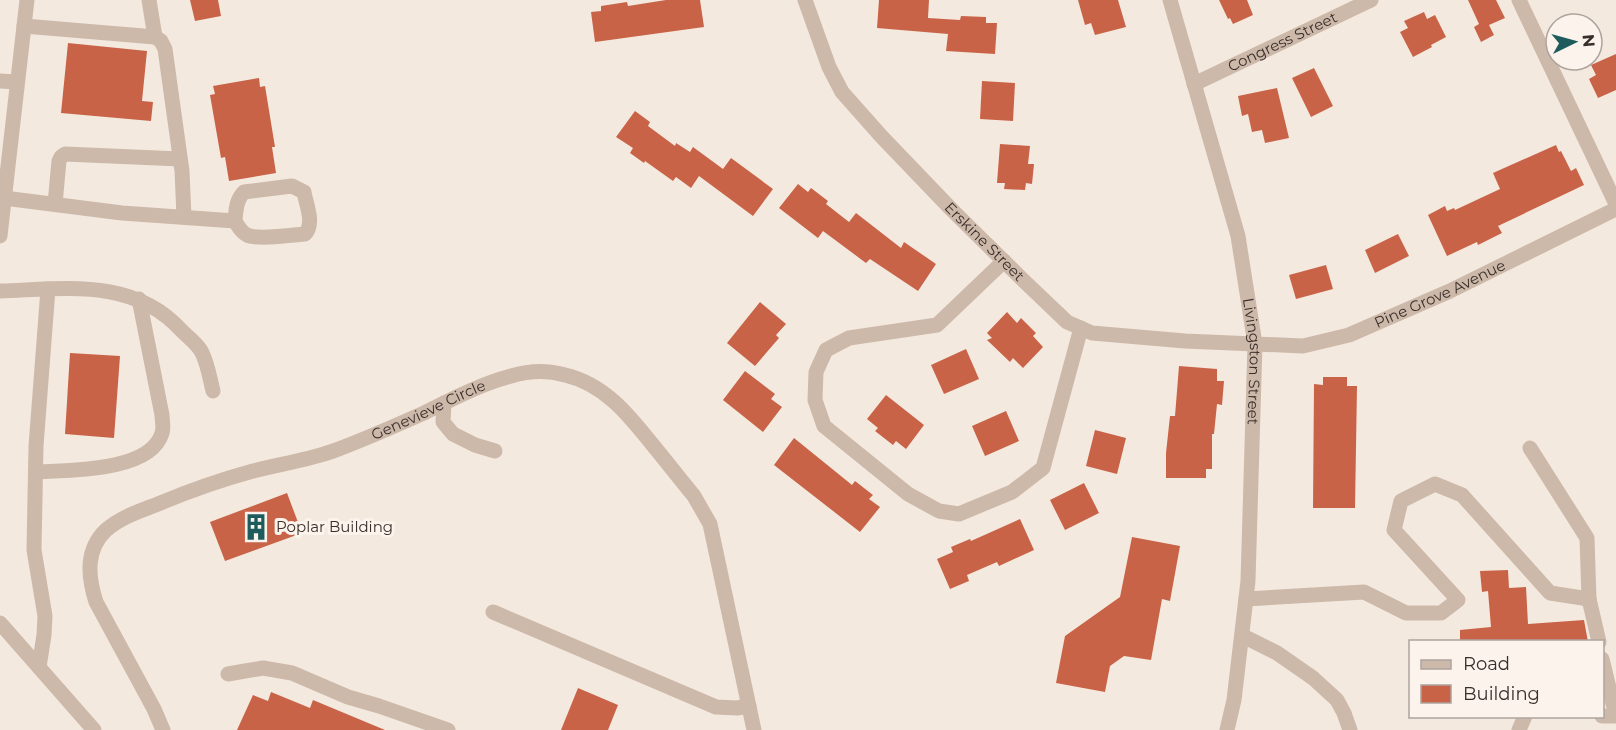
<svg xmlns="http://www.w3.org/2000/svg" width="1616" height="730" viewBox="0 0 1616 730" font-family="Montserrat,sans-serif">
<rect width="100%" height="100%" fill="#f4e9df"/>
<g fill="#c96347">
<polygon points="190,0 218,0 221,16 195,21"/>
<polygon points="666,0 700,0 704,27 595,42 591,12 601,11 601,6 627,2 628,6"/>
<polygon points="879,0 929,0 928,18 960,20 961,16 986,17 986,23 997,23 995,54 946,51 948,34 877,28"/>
<polygon points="1078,0 1118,0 1126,27 1095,35 1091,23 1085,25"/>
<polygon points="1219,0 1247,0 1253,15 1233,24 1230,18 1228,19"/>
<polygon points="1468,0 1496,0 1505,18 1489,25 1494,35 1481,42 1474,27 1479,24"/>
<polygon points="1424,12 1427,19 1435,15 1446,37 1431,45 1432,47 1413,57 1400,32 1408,28 1404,21"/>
<polygon points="68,43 147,51 142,101 153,102 151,121 61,113"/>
<polygon points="1616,54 1616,90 1598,98 1589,79 1596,75 1591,65"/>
<polygon points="1314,68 1333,106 1311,117 1292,78"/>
<polygon points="259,78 260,87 265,86 275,147 272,147 276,173 229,181 225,157 221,158 210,95 215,94 213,86"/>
<polygon points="982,81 1015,83 1013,121 980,119"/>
<polygon points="1277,88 1289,138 1265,143 1262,130 1252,132 1248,114 1242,116 1238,96"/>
<polygon points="635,111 650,122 648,126 675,146 676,143 690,152 693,147 723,169 731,158 773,189 753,216 699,176 691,188 676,177 673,181 645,161 644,163 630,153 633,148 616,137"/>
<polygon points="1000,144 1030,146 1028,164 1034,164 1032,184 1026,183 1025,190 1004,189 1005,183 997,183"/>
<polygon points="1556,145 1559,152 1561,151 1571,171 1576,168 1584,185 1498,226 1502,233 1478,245 1477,242 1447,256 1428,215 1445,206 1447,211 1454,208 1455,210 1500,189 1493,173"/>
<polygon points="798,184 808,192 811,188 828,201 826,204 849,222 856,213 901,248 904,242 936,264 918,291 870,259 866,263 823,231 818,238 779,208"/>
<polygon points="1398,234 1409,256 1375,273 1365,250"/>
<polygon points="1326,265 1333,289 1296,299 1289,275"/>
<polygon points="760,302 786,324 776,335 779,338 755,366 727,343"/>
<polygon points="1007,312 1017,323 1021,318 1036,333 1033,336 1043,347 1023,368 1013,358 1010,362 987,340 992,338 987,333"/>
<polygon points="966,349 979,379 944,394 931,365"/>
<polygon points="70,353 120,356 114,438 65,434"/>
<polygon points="1179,366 1217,369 1217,381 1224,381 1222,405 1217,404 1214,434 1212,434 1212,469 1206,469 1206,478 1166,478 1166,453 1170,416 1175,416"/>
<polygon points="745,371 775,394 771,399 782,407 763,432 723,400"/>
<polygon points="1323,377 1347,377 1347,386 1357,386 1355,508 1313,508 1314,384 1323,385"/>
<polygon points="886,395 924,425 906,449 896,441 893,445 875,431 878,428 867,419"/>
<polygon points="1006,411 1019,441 985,456 972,426"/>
<polygon points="1095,430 1126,438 1117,474 1086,466"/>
<polygon points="794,438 852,485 855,481 873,495 869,499 880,507 860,532 774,465"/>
<polygon points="1084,483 1099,513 1065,530 1050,500"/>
<polygon points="287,493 302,533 225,561 210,522"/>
<polygon points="1020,519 1034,550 999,566 997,562 967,575 969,581 950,589 937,559 953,552 951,547 970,539 971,541"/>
<polygon points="1132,537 1180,546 1170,601 1162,599 1151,660 1124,656 1110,666 1105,692 1056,683 1065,636 1120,597"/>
<polygon points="1508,570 1509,588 1526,587 1528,624 1584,620 1588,642 1460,642 1460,630 1491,627 1488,591 1482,592 1480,571"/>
<polygon points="578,688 618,705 608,730 561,730"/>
<polygon points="271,692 310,708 313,700 385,730 237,730 253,695 268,701"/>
</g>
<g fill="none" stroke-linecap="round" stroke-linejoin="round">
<g stroke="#cdb9aa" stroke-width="15">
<polyline points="149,0 155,37"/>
<path id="s1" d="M805,0L829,67L842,92L881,136L952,210L1024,281L1067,322L1092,333L1185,341L1303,346L1349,335L1450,291L1616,209"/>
<path id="s2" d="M1170,0L1238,236L1255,344L1248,581L1234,700L1227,730"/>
<polyline points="1519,0 1616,204"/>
<polyline points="24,26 155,37 161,41 165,49 182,171 184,217"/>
<polyline points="0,81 17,82"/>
<path id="s3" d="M1194,84L1371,0"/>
<path d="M4,198L122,213L235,221C238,226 241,232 247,235C257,240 293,235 305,234C315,224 306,204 304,192L292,186L244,192C236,200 236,210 235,221"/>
<polyline points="55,204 59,161 61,157 65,154 180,159"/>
<polyline points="0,236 27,0"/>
<polyline points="1004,261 937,325 849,338 826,350 816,372 815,400 824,426 908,494 939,511 959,514 1012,492 1043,468 1081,328"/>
<path d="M0,291C65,289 134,277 182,331C189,338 200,346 203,355C208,366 210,379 213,391"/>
<polyline points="444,403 443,422 453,434 475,445 495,451"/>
<polyline points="1530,448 1587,538 1589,599 1599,642"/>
<path d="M36,472C68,470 151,472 162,433C164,428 162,420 162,415L139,299"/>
<polyline points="1246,599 1364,592 1406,613 1441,613 1458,600 1394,530 1401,501 1435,484 1462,495 1550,593 1589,599"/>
<polyline points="493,612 716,707 737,708 749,706"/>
<polyline points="0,623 94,730"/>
<polyline points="1243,636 1277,653 1313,678 1337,700 1344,713 1350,730"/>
<polyline points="1602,659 1613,704 1616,707"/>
<polyline points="39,667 44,635 45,616 34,550 36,446 48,289"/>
<polyline points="228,674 263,668 292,673 348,697 379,706 448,730"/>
<polyline points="1602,716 1616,716"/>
<path id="s4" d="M163,730L154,709L96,602C88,577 85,550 106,530C121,517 140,511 158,504C189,491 220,480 253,471C280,464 309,460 336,450C365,439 395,426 424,413C452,399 481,384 511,376C528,371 548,370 565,375C604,384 628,414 652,444C666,461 680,479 694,496L710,524L754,730"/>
<polyline points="1519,730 1525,716"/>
</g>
</g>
<defs>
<symbol id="building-bare" viewBox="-9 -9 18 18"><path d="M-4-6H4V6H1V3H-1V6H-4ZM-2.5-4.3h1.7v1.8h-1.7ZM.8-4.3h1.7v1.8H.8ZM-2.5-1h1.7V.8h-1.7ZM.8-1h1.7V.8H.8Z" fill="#1d5b5d" stroke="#fbf3ec" stroke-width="2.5" paint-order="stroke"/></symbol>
</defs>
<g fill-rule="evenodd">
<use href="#building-bare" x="237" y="508" width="38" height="38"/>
</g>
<g text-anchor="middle" stroke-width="6" stroke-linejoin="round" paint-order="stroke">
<g font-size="15" fill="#3a2e2a" stroke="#fbf3ec">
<text dy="5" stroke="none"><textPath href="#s3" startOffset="98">Congress Street</textPath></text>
<text dy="5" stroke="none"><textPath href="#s1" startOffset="306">Erskine Street</textPath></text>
<text dy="5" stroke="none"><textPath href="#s1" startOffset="807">Pine Grove Avenue</textPath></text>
<text dy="5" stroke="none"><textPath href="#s2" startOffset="372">Livingston Street</textPath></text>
<text dy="5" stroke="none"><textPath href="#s4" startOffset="567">Genevieve Circle</textPath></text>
</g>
<g font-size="15" fill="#3a2e2a" stroke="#fbf3ec" text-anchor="start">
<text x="276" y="532">Poplar Building</text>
</g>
</g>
<rect x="1409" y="640" width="195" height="78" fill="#fbf3ec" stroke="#aea49e" stroke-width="1.5"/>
<rect x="1421" y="660" width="30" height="9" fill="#cdb9aa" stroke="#aea49e" stroke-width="1.5"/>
<text x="1463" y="670" font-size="18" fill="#3a2e2a">Road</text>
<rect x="1421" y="685" width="30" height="18" fill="#c96347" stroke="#aea49e" stroke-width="1.5"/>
<text x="1463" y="700" font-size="18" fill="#3a2e2a">Building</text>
<g transform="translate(1574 42) rotate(85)"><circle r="28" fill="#fbf3ec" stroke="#aea49e" stroke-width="1.5"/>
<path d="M0-4.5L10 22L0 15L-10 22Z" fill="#1d5b5d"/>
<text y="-9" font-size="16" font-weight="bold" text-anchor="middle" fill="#3a2e2a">N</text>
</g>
</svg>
